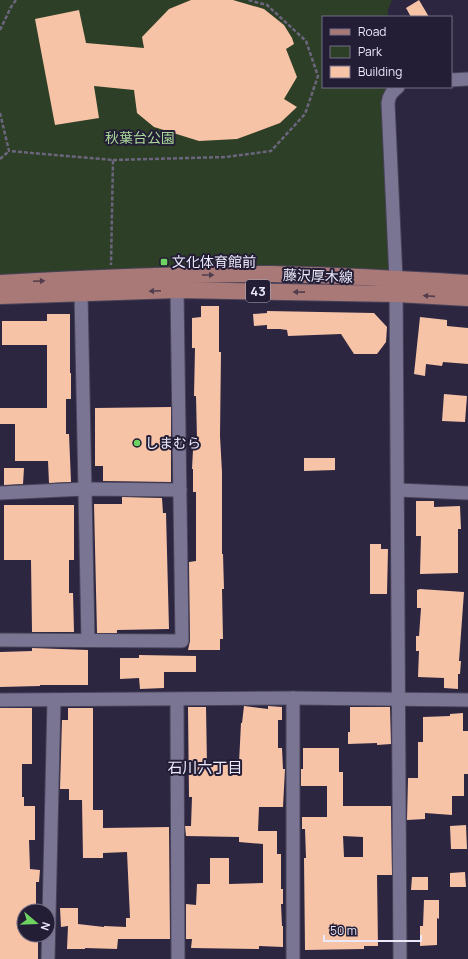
<svg xmlns="http://www.w3.org/2000/svg" width="468" height="959" viewBox="0 0 468 959" font-family="Manrope,'Noto Sans JP',sans-serif">
<rect width="100%" height="100%" fill="#2c2640"/>
<polygon fill="#2d3f26" points="0,0 392,0 388,10 388,17 323,17 323,87 393,87 396,279 0,283"/>
<g fill="#f7c3a7" fill-rule="evenodd">
<polygon points="191,0 233,0 264,9 284,25 292,38 294,44 286,49 297,77 284,99 297,107 280,123 237,139 199,141 154,127 137,113 134,90 94,86 99,118 55,125 35,19 79,10 86,43 144,48 142,37 169,9"/>
<polygon points="419,0 429,17 411,17 406,8"/>
<polygon points="201,306 219,306 219,352 221,352 220,436 222,472 222,554 223,554 224,589 222,589 223,639 220,639 220,650 188,650 190,641 189,562 196,561 196,492 193,492 193,469 192,469 193,450 192,450 192,439 197,439 196,396 194,396 195,348 192,348 192,318 201,317"/>
<polygon points="267,311 374,313 387,327 386,342 377,354 354,354 341,334 288,336 287,330 280,329 267,329 267,325 254,326 253,314 267,313"/>
<polygon points="47,314 70,314 70,373 71,373 71,399 66,399 66,434 69,434 71,482 49,483 48,461 15,461 15,424 0,424 0,408 47,408 47,345 2,345 2,321 47,321"/>
<polygon points="420,317 447,320 447,326 468,328 468,364 443,362 442,366 426,364 425,376 414,374"/>
<polygon points="444,394 467,396 465,422 442,421"/>
<polygon points="171,407 171,482 103,481 103,466 95,466 95,408"/>
<polygon points="304,458 335,458 335,470 304,471"/>
<polygon points="4,468 24,468 23,484 4,485"/>
<polygon points="122,497 162,498 163,513 166,513 169,629 117,630 117,633 97,633 94,504 122,504"/>
<polygon points="416,501 434,501 434,507 460,506 461,529 458,529 458,573 420,574 421,536 416,536"/>
<polygon points="4,505 74,505 74,560 69,560 69,593 73,593 74,632 32,632 31,560 4,560"/>
<polygon points="370,544 381,544 381,549 388,549 387,594 370,594"/>
<polygon points="420,589 464,592 459,661 461,661 460,674 458,674 458,689 444,688 444,678 418,677 419,651 416,651 416,636 419,636 421,608 417,608 417,590"/>
<polygon points="32,648 88,650 88,685 40,685 40,686 0,687 0,652 32,651"/>
<polygon points="139,655 196,656 196,672 164,672 164,688 140,689 139,678 120,679 120,658 139,658"/>
<polygon points="244,706 268,709 268,706 282,707 282,720 278,720 278,748 282,748 283,769 285,769 283,807 259,807 258,831 277,831 277,854 281,854 281,889 283,889 283,904 281,904 282,926 283,926 283,947 259,946 259,949 191,948 192,939 186,939 186,904 196,905 197,884 210,884 210,858 229,858 229,884 263,883 263,844 239,842 239,837 186,836 185,826 191,826 192,797 189,797 188,707 206,707 207,765 239,763 241,723 242,723"/>
<polygon points="350,707 390,707 391,744 377,745 377,743 348,744 348,732 350,732"/>
<polygon points="0,708 32,708 32,764 22,764 22,797 24,797 24,806 35,806 35,840 29,840 30,869 40,870 39,882 36,882 36,911 24,911 24,935 32,935 32,942 38,942 38,959 0,959"/>
<polygon points="68,708 93,708 93,810 103,810 103,828 169,827 170,939 118,939 117,949 85,948 85,949 67,949 68,926 61,927 60,908 78,908 78,924 104,927 104,926 126,927 126,918 130,918 127,852 103,853 103,858 83,858 82,800 69,800 69,789 60,789 62,720 68,720"/>
<polygon points="463,713 463,731 468,731 468,774 464,774 464,796 452,796 452,815 425,813 425,819 407,820 408,778 418,778 418,742 423,742 423,717 450,716 450,714"/>
<path d="M303,748H339V772H343V806H391L392,875H377L378,946H364V949L305,950L304,858H306L305,829H302V817H327V786H301V769H303ZM343,836L363,837V857H344Z"/>
<polygon points="466,825 467,849 451,849 450,826"/>
<polygon points="465,872 466,887 450,887 450,873"/>
<polygon points="412,877 428,877 428,890 411,890"/>
<polygon points="424,900 439,900 439,919 437,918 437,945 420,946 420,926 423,926"/>
</g>
<g fill="none" stroke-linecap="round" stroke-linejoin="round">
<defs>
<g id="minor">
<polyline points="451,80 468,79"/>
<path d="M398,87C392,92 389,95 388,103L396,279L400,959"/>
<polyline points="81,293 88,640"/>
<polyline points="398,490 468,493"/>
<polyline points="0,493 85,489 180,490"/>
<polyline points="0,640 182,641 177,290"/>
<polyline points="293,698 293,959"/>
<polyline points="0,700 293,698 468,700"/>
<polyline points="177,700 178,959"/>
<polyline points="48,959 54,700"/>
</g>
<g id="major">
<path d="M0,283C91,278 181,274 272,274C337,275 403,279 468,283"/>
<polyline points="0,296 177,290 397,294 468,298"/>
</g>
</defs>
<use href="#minor" stroke="#484359" stroke-width="15"/>
<use href="#major" stroke="#484359" stroke-width="18"/>
<g stroke="#6b667d" stroke-width="2.5" stroke-dasharray="4 2" stroke-linecap="butt">
<polyline points="0,30 11,7 16,0"/>
<polyline points="0,113 9,151 113,160 111,265"/>
<polyline points="0,159 9,151"/>
<polyline points="113,160 226,157 271,151 305,114 318,76 306,41 267,5 248,0"/>
</g>
<use href="#minor" stroke="#7b7594" stroke-width="13"/>
<use href="#major" stroke="#a87977" stroke-width="16"/>
</g>
<defs><path id="oneway-solid" d="M-6-.8H1V-3.2L6.5 0L1 3.2V.8H-6Z"/></defs>
<g fill="#523d4c">
<use href="#oneway-solid" transform="translate(208 275)"/>
<use href="#oneway-solid" transform="translate(39 281) rotate(-3)"/>
<use href="#oneway-solid" transform="translate(155 291) rotate(178)"/>
<use href="#oneway-solid" transform="translate(299 292) rotate(-179)"/>
<use href="#oneway-solid" transform="translate(429 296) rotate(-176)"/>
</g>
<g fill="#6ed361" stroke="#231d35" stroke-width="1.5">
<rect x="160" y="258" width="8" height="8" rx="2"/>
<circle cx="137" cy="443" r="4"/>
</g>
<g text-anchor="middle" stroke-width="4" stroke-linejoin="round" paint-order="stroke">
<rect fill="#231d35" stroke="#afacbf" stroke-width="1" x="246" y="280" width="24" height="22" rx="3"/>
<g font-size="13" font-weight="bold" fill="#ebe9fa">
<text x="258" y="296">43</text>
</g>
<g font-size="14" fill="#a9d999" stroke="#231d35">
<text x="140" y="143">秋葉台公園</text>
</g>
<g font-size="14" fill="#ebe9fa" stroke="#231d35" text-anchor="start">
<text x="172" y="267">文化体育館前</text>
<text x="145" y="448">しまむら</text>
</g>
<g font-size="14" fill="#ebe9fa" stroke="#231d35">
<text transform="translate(318 276) rotate(2)" y="5">藤沢厚木線</text>
</g>
<g font-size="15" fill="#ebe9fa" stroke="#231d35">
<text x="205" y="773">石川六丁目</text>
</g>
</g>
<rect x="322" y="16" width="130" height="72" fill="#231d35" stroke="#736f84"/>
<rect x="330" y="29" width="20" height="6" fill="#a87977" stroke="#736f84"/>
<text x="358" y="36" font-size="12" fill="#ebe9fa">Road</text>
<rect x="330" y="46" width="20" height="12" fill="#2d3f26" stroke="#736f84"/>
<text x="358" y="56" font-size="12" fill="#ebe9fa">Park</text>
<rect x="330" y="66" width="20" height="12" fill="#f7c3a7" stroke="#736f84"/>
<text x="358" y="76" font-size="12" fill="#ebe9fa">Building</text>
<g transform="translate(36 923) rotate(109)"><circle r="19" fill="#231d35" stroke="#736f84"/>
<path d="M0-3L7 15L0 10L-7 15Z" fill="#6ed361"/>
<text y="-6" font-size="11" font-weight="bold" text-anchor="middle" fill="#ebe9fa">N</text>
</g>
<path d="M324 935v6h97v-6" fill="none" stroke="#ebe9fa" stroke-width="2"/>
<text x="330" y="935" font-size="12" fill="#ebe9fa" stroke="#231d35" stroke-width="3" paint-order="stroke">50 m</text>
</svg>
